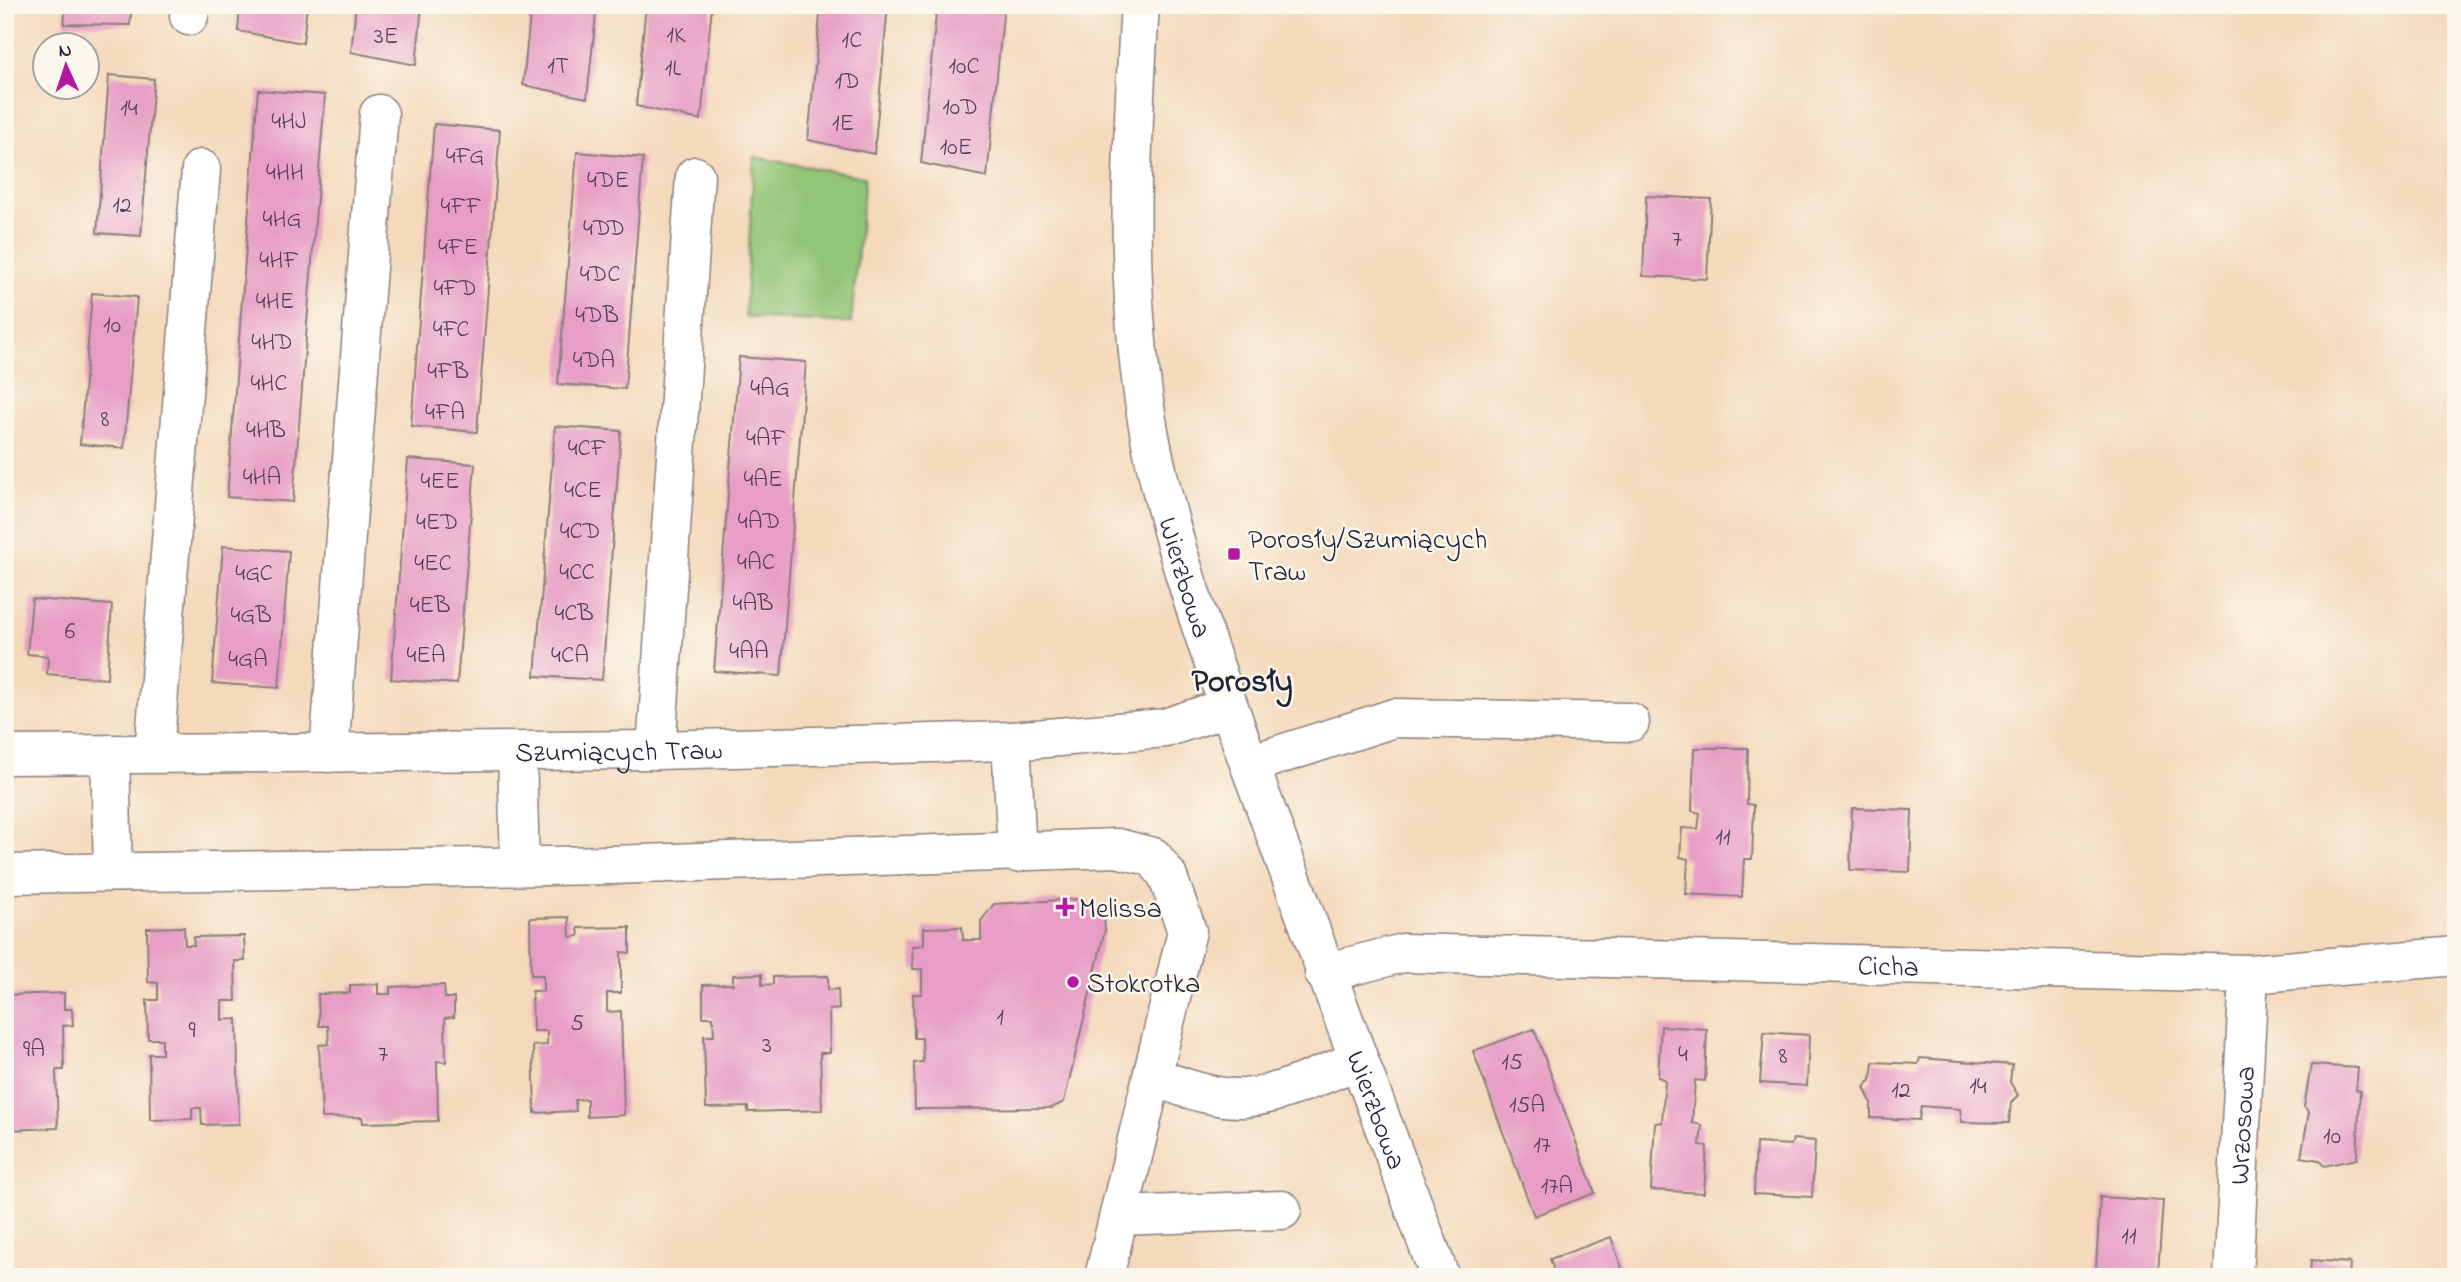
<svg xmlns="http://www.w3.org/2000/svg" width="2461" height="1282" viewBox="0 0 2461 1282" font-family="'Indie Flower',sans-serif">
<rect width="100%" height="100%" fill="#fbf7ec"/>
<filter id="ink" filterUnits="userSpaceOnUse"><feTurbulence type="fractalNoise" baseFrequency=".0143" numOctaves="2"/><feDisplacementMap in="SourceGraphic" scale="14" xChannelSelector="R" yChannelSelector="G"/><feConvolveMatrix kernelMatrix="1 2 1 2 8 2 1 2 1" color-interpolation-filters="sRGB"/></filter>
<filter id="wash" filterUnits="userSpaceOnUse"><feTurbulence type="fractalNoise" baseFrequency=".00686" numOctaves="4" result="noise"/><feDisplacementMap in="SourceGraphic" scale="28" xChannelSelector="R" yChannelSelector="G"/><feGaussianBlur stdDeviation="1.57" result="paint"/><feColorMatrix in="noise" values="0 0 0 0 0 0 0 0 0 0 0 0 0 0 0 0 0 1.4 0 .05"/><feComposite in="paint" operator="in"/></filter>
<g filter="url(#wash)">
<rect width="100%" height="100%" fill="#f4d9bb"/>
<polygon fill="#91c475" stroke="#5a7358" stroke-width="2" points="754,157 865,177 851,323 745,317"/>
<g id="blocks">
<g fill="#e79dc5">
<polygon points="66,5 132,5 130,25 64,24"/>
<polygon points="240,5 307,5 303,43 238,31"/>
<polygon points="356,5 422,5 416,65 351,52"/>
<polygon points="531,5 597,5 587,98 523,85"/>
<polygon points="646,5 712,5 701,120 636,106"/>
<polygon points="821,5 888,5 874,154 808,140"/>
<polygon points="937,5 1004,5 987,177 921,163"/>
<polygon points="109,75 154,79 141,236 97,233"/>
<polygon points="258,90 325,95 293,502 227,497"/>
<polygon points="434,124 500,130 477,432 411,426"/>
<polygon points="577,152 643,158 625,389 558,384"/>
<polygon points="1646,196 1711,199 1707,279 1643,276"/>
<polygon points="92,293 137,297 124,448 80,444"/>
<polygon points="739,357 806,362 781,676 714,671"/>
<polygon points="555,426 621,431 602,680 535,676"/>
<polygon points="408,459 475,464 457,684 391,679"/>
<polygon points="223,546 289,551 279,688 212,683"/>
<polygon points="32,599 112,605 107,679 47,674 48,656 27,654"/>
<polygon points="1694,748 1748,748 1747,804 1754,805 1752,859 1744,859 1742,897 1686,894 1688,859 1680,857 1682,828 1698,829 1700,813 1692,811"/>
<polygon points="1852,808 1912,810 1910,872 1850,870"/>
<polygon points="1078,899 1097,907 1104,917 1105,930 1064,1102 1052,1108 915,1109 914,1063 923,1062 922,1038 914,1038 913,994 922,994 922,969 913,969 912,946 924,945 924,928 962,927 963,940 981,940 981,921 994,904"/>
<polygon points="569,917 570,937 579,936 578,928 630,927 630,953 621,952 621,993 607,993 607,1012 621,1011 624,1115 587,1117 587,1099 575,1100 576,1111 535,1113 533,1046 547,1045 547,1031 533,1031 532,991 543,991 543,975 531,975 530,918"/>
<polygon points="184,927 185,945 194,945 193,937 244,936 245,961 235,961 236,1001 222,1001 222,1020 237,1019 239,1124 202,1125 201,1108 192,1108 192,1119 150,1120 149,1054 162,1054 162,1039 148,1039 147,1000 158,1000 158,983 148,982 147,928"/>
<polygon points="762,974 762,985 773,984 773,977 828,976 828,990 838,989 839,1009 829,1010 830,1053 820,1053 822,1110 748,1112 748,1107 706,1108 704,1036 714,1036 713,1017 703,1017 703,985 733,984 733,975"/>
<polygon points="378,984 378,994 390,994 390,987 444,985 445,998 454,998 454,1017 445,1018 446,1062 437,1061 438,1121 363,1123 362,1117 322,1118 319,1045 329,1044 328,1026 319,1026 318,994 350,993 350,985"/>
<polygon points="64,993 64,1009 72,1009 73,1025 63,1026 64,1070 56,1070 58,1128 5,1130 5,1003 8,1003 8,995"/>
<polygon points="1661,1026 1707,1029 1705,1081 1695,1080 1692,1123 1702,1125 1700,1145 1707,1146 1704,1193 1651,1190 1655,1123 1662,1122 1665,1080 1658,1077"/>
<polygon points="1534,1029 1595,1193 1534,1216 1473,1051"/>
<polygon points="1764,1032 1809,1035 1807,1086 1760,1083"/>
<polygon points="1920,1058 2012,1065 2010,1082 2018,1095 2011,1103 2009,1123 1962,1122 1960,1109 1921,1106 1919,1120 1871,1118 1871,1102 1864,1087 1871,1080 1873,1062 1918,1064"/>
<polygon points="2311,1065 2358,1068 2356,1090 2360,1091 2357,1159 2324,1166 2319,1160 2301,1157 2309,1112 2304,1107"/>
<polygon points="1793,1139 1815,1141 1812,1197 1754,1194 1756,1143 1791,1145"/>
<polygon points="2100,1197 2163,1201 2158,1273 2096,1269"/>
<polygon points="1611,1237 1625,1277 1556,1277 1550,1259"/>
<polygon points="2311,1260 2350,1263 2349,1277 2310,1277"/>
</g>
</g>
</g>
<g filter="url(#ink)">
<use href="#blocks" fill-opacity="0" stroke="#8b7e7b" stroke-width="2"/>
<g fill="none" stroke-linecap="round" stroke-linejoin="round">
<defs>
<g id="minor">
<path id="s1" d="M1140,5C1131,151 1123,298 1151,442C1173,553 1212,660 1250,766C1312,937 1377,1106 1440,1277"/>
<polyline points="189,16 190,5"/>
<polyline points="1011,741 1017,853"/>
<polyline points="656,750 695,176"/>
<polyline points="517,752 520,866"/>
<polyline points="154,753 201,169"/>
<polyline points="329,753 379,114"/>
<polyline points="110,754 113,871"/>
<path id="s2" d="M5,755L656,750L1011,741L1165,728L1228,707"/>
<polyline points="1250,764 1394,718 1630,722"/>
<polyline points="5,874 612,865 1117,848 1153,857 1167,875 1187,931 1104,1277"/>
<path id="s3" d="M1324,973L1403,953L2249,974L2456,956"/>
<path d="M1154,1077C1182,1087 1213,1099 1243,1098C1279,1096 1324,1073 1357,1061"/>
<polyline points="1120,1216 1282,1210"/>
<path id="s4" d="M2233,1277L2249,974"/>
</g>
</defs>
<use href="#minor" stroke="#8b7e7b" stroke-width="41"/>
<use href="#minor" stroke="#fff" stroke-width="38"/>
</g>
</g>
<g fill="#b5179e" stroke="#fbf7ec" stroke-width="2.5">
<rect x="1227" y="547" width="14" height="14" rx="3.5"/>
<path d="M1061.5 896.5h7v7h7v7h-7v7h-7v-7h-7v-7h7z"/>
<circle cx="1073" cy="982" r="7"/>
</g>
<g text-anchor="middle" stroke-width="5" stroke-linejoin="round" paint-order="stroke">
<g font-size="24" fill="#53415e">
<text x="676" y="42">1K</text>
<text x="386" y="43">3E</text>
<text x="852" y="47">1C</text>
<text x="558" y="73">1T</text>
<text x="964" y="73">10C</text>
<text x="673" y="75">1L</text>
<text x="847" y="88">1D</text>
<text x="960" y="114">10D</text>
<text x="129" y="115">14</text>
<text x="289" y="128">4HJ</text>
<text x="843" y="130">1E</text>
<text x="956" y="154">10E</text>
<text x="465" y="163">4FG</text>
<text x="285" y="179">4HH</text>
<text x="608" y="187">4DE</text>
<text x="122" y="212">12</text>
<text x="461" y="213">4FF</text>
<text x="282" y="226">4HG</text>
<text x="604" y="235">4DD</text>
<text x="1677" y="246">7</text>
<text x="458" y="254">4FE</text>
<text x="279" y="267">4HF</text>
<text x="600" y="281">4DC</text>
<text x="455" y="295">4FD</text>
<text x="275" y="308">4HE</text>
<text x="597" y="322">4DB</text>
<text x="112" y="332">10</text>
<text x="451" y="336">4FC</text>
<text x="272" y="349">4HD</text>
<text x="594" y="367">4DA</text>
<text x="448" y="378">4FB</text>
<text x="269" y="390">4HC</text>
<text x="770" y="395">4AG</text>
<text x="445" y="419">4FA</text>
<text x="105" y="426">8</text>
<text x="266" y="437">4HB</text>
<text x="766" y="445">4AF</text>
<text x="587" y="455">4CF</text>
<text x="262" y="484">4HA</text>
<text x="763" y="486">4AE</text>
<text x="440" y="488">4EE</text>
<text x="583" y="497">4CE</text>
<text x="759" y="528">4AD</text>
<text x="437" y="529">4ED</text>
<text x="580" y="538">4CD</text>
<text x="756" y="569">4AC</text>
<text x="433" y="570">4EC</text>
<text x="577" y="579">4CC</text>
<text x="254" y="580">4GC</text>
<text x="753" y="610">4AB</text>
<text x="430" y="612">4EB</text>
<text x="574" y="620">4CB</text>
<text x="251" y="622">4GB</text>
<text x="70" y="638">6</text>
<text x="749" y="658">4AA</text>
<text x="426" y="662">4EA</text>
<text x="570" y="662">4CA</text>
<text x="248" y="666">4GA</text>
<text x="1723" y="844">11</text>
<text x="1000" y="1024">1</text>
<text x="577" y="1030">5</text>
<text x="192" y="1037">9</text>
<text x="767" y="1052">3</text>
<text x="34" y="1056">9A</text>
<text x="383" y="1061">7</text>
<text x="1683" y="1061">4</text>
<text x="1783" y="1063">8</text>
<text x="1512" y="1069">15</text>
<text x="1978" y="1093">14</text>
<text x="1901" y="1097">12</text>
<text x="1527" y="1112">15A</text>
<text x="2332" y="1143">10</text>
<text x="1542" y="1152">17</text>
<text x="1557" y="1193">17A</text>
<text x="2129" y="1243">11</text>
</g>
<g font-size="28" fill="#22223b" stroke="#fbf7ec" text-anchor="start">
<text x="1248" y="548">Porosły/Szumiących<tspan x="1248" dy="32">Traw</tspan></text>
<text x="1079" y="917">Melissa</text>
<text x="1087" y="992">Stokrotka</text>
</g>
<g font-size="28" fill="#22223b" stroke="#fbf7ec">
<text dy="10" stroke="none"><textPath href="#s1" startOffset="578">Wierzbowa</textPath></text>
<text dy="10" stroke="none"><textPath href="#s2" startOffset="614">Szumiących Traw</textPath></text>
<text dy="10" stroke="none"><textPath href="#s3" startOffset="567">Cicha</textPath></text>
<text dy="10" stroke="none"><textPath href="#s1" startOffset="1144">Wierzbowa</textPath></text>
<text dy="10" stroke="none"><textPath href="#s4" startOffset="152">Wrzosowa</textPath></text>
</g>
<g font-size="32" font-weight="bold" fill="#22223b" stroke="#fbf7ec">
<text x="1242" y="691">Porosły</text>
</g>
</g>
<rect width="2461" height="1282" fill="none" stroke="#fbf7ec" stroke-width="28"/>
<g transform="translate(66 66) rotate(357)"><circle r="33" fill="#fbf7ec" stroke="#a4a2a5" stroke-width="2"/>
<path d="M0-5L12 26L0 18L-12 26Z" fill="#b5179e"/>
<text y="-10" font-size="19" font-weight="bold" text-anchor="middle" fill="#22223b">N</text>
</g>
</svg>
